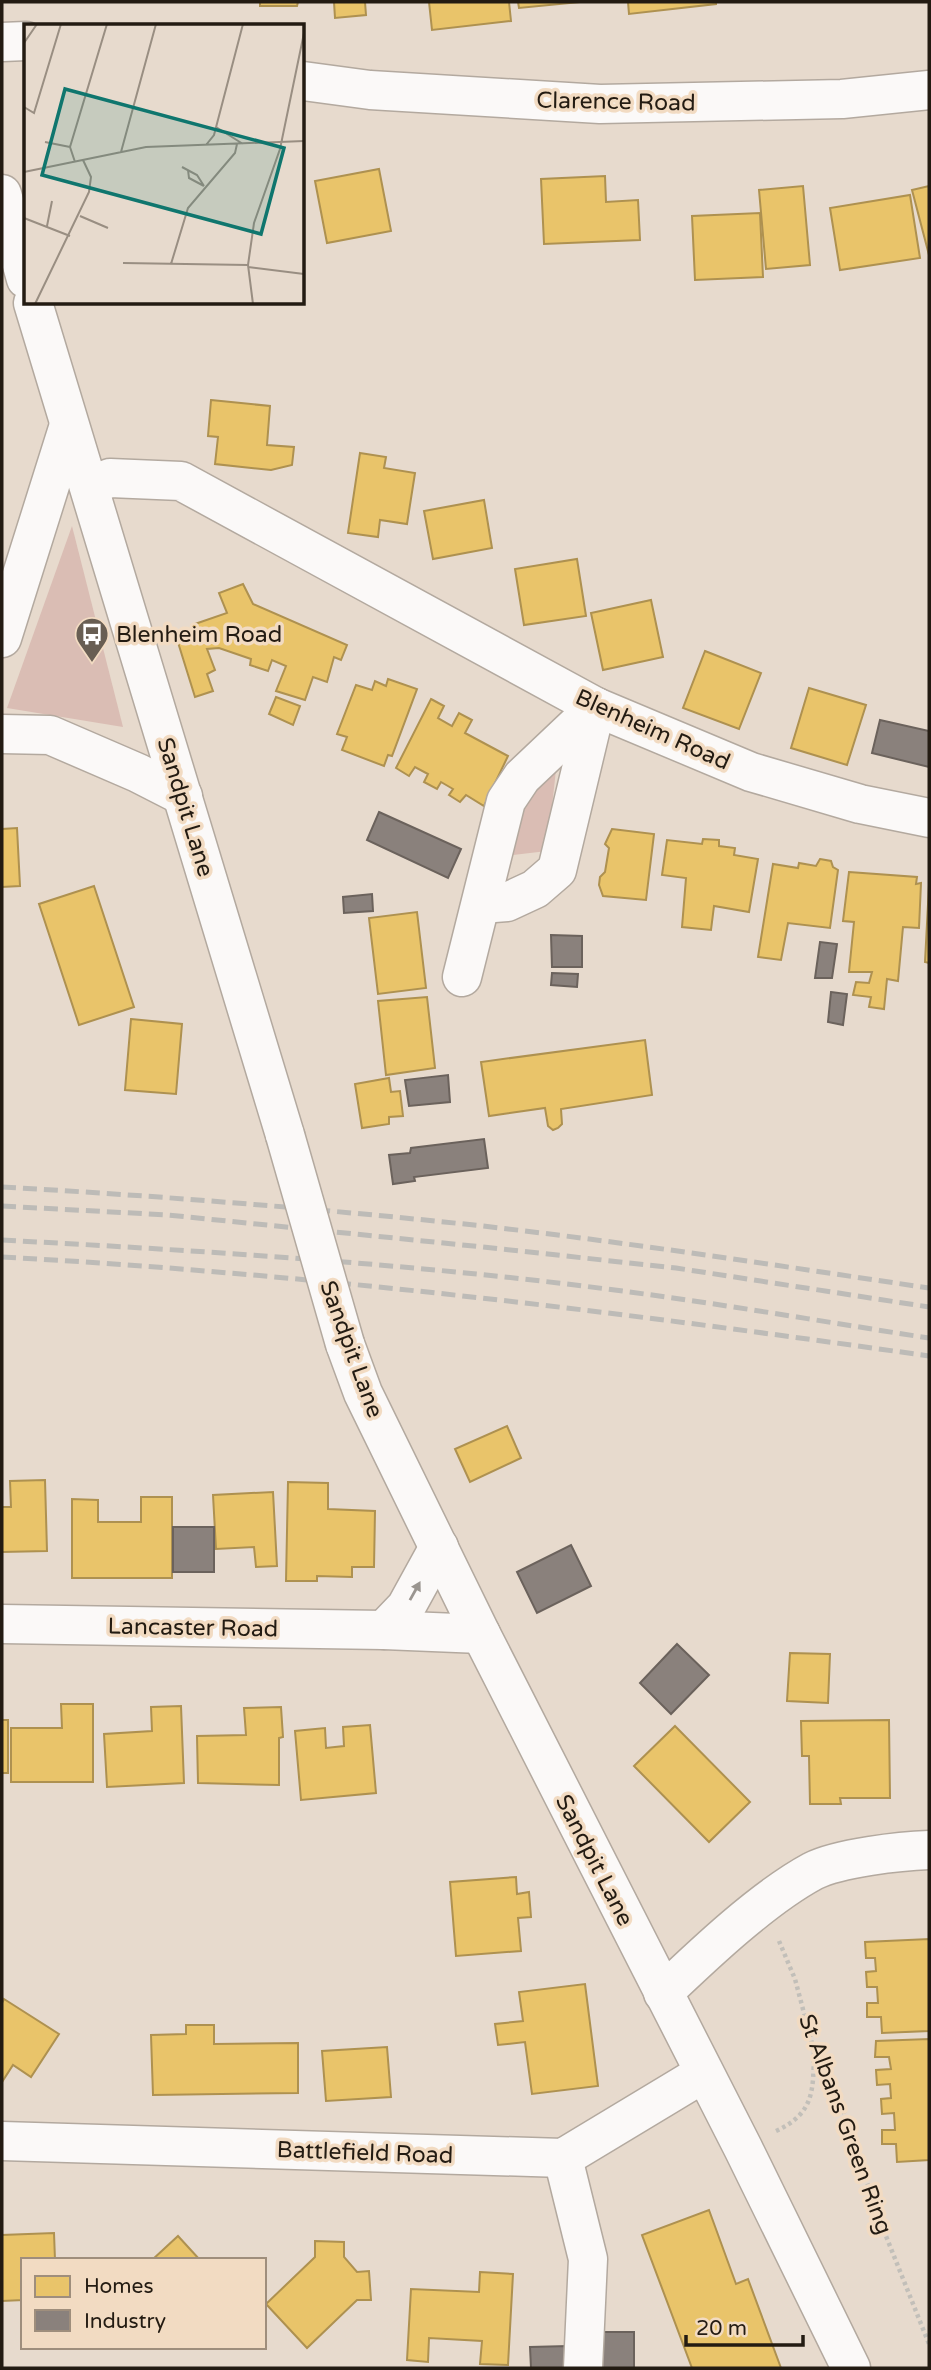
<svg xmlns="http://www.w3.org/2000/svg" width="931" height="2370" viewBox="0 0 931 2370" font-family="'Varela Round',sans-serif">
<rect width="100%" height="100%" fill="#e7dacd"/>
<g fill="#dabdb4">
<polygon points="72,526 123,727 7,708"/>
<polygon points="556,770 547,851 513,855 511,805"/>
</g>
<g fill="#e9c46a" stroke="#ae9150" stroke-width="2">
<polygon points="260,2 298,2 297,6 260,6"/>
<polygon points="334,2 365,2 366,15 335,18"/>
<polygon points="429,2 509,2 511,21 432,30"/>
<polygon points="518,2 580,2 519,8"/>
<polygon points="628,2 716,2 716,4 629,14"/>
<polygon points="379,169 391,231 327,243 315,181"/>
<polygon points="605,176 606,202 638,200 640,240 544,244 541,179"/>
<polygon points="803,186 810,265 766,269 759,190"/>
<polygon points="929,186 929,255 912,190"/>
<polygon points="910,195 920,258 840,270 830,208"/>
<polygon points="760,213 763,277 695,280 692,216"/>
<polygon points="211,400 270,406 267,445 294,447 292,465 271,470 215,464 218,437 208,436"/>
<polygon points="360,453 386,457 384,468 415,473 407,524 380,520 378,537 348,533"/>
<polygon points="484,500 492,548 433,559 424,511"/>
<polygon points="577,559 586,616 524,625 515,569"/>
<polygon points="243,584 253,604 347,645 341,660 334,657 327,682 313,677 305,700 276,691 286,666 272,660 268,671 250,665 251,659 219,648 207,649 215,670 207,674 213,691 195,697 176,636 193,632 192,625 227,613 219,593"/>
<polygon points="651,600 663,657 603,670 591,613"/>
<polygon points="705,651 761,673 739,729 683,708"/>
<polygon points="388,679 417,689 392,756 388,755 384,766 342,750 347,737 337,734 356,685 372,690 375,681 386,686"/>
<polygon points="809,688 866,705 847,765 791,748"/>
<polygon points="276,697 300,706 293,725 269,714"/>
<polygon points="431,699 444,706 438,718 452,726 459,713 472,720 465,733 508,756 484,806 466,795 460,802 449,795 453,789 441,782 437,789 424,782 428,774 415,767 409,776 396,768"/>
<polygon points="17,828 20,886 2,887 2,829"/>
<polygon points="612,829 654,834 646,900 603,896 599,885 600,877 605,872 609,848 605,844"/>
<polygon points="703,839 719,840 719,846 735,848 734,855 758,859 749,912 714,906 711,930 682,927 686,878 662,875 667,840 702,844"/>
<polygon points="820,859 831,861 833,867 838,870 830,928 788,923 781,960 758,957 773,864 798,868 799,863 816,866"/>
<polygon points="849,872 917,877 916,884 921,883 919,928 903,927 898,981 887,979 884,1009 869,1007 871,997 853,995 856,982 869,983 872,972 849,972 854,922 843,921"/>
<polygon points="929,885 929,963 925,962"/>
<polygon points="94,886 134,1007 79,1025 39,904"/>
<polygon points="417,912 426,988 378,994 369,918"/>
<polygon points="427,997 435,1068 386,1075 378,1001"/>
<polygon points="131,1019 182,1024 176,1094 125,1090"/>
<polygon points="645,1040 652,1095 561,1109 562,1124 558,1128 553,1130 548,1126 545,1108 489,1116 481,1062"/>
<polygon points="389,1078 391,1092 400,1091 403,1116 389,1117 389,1124 362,1128 355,1084"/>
<polygon points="507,1426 521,1458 470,1482 455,1449"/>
<polygon points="45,1480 47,1551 2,1552 2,1507 11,1507 10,1481"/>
<polygon points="288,1482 328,1483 328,1509 375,1511 374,1567 352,1567 352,1577 317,1576 317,1581 286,1581"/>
<polygon points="273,1492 277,1566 256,1567 254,1547 216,1549 213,1495"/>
<polygon points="141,1497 172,1497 172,1578 72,1578 72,1499 98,1500 98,1522 141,1522"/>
<polygon points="790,1653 830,1654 828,1703 787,1701"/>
<polygon points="61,1704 93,1704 93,1782 11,1782 11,1728 62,1728"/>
<polygon points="181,1706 184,1783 107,1787 104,1734 152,1731 151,1707"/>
<polygon points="281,1707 283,1737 279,1738 279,1785 198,1783 197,1736 246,1735 244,1708"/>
<rect x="2" y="1720" width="6" height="53"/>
<polygon points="889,1720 890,1798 840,1798 841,1804 810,1804 809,1756 802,1756 801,1721"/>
<polygon points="370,1725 376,1793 301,1800 295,1731 325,1728 326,1748 344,1746 343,1727"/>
<polygon points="675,1726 750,1802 709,1842 634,1766"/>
<polygon points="516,1877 517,1894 529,1892 531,1917 518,1918 521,1951 456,1956 450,1882"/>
<polygon points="929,1939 929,2031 882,2033 881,2017 867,2017 867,2003 878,2003 877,1987 867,1987 866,1972 876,1971 875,1958 866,1958 865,1942"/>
<polygon points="585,1984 598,2086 532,2094 525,2042 498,2045 495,2024 523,2021 519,1992"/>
<polygon points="4,1999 59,2034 31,2077 13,2065 2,2082 2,2003"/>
<polygon points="186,2025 214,2025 214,2044 298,2043 298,2093 153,2095 151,2035 186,2034"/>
<polygon points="929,2039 929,2160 897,2162 896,2144 882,2144 882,2130 895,2130 894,2113 882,2114 881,2099 891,2098 890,2084 877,2085 876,2070 891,2069 889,2057 875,2057 876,2041"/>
<polygon points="387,2047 391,2097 326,2101 322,2051"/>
<polygon points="709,2210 736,2284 748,2279 781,2368 692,2368 642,2235"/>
<polygon points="54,2233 55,2260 23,2260 23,2300 2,2301 2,2235"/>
<polygon points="178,2236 200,2260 152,2260"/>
<polygon points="315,2241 344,2242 344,2257 357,2272 369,2271 371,2300 357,2300 307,2348 266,2304 315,2257"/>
<polygon points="480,2272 513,2274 508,2365 480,2364 482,2341 429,2338 428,2362 407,2360 411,2289 479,2292"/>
</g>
<g fill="#8a817c" stroke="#6b625c" stroke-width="2">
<polygon points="880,720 929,731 929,767 872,753"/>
<polygon points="379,812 461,849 448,878 367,840"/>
<polygon points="372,894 373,911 344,913 343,897"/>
<polygon points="551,935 582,936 582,967 552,967"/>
<polygon points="820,942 837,944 832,978 815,978"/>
<polygon points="552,973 578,974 577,987 551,985"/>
<polygon points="831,992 847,994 843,1025 828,1022"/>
<polygon points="448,1075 450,1102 409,1106 405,1080"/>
<polygon points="484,1139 488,1168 414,1177 415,1181 393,1184 389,1155 410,1153 411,1148"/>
<rect x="173" y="1527" width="41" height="45"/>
<polygon points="571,1545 591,1586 537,1613 517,1572"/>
<polygon points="677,1644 709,1675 671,1714 640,1683"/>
<polygon points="601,2332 634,2332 634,2368 600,2368"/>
<polygon points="568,2346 569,2368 531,2368 530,2347"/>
</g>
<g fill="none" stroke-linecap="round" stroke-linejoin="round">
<defs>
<g id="minor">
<polyline points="2,42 26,41"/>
<polyline points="303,81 370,90 600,104 842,99 929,90"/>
<polyline points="2,194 26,279"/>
<polyline points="33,303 285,1135"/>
<polyline points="89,486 110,478 181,481 596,707 751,772 860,804 929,818"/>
<polyline points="2,638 69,425"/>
<polyline points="2,734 50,735 138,773 183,796"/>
<polyline points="481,904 507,902 535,889 557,870 596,707"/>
<polyline points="462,977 506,801 522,777 596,707"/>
<polyline points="345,1344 363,1393 481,1634 743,2148 851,2368"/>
<polyline points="2,1624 384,1630 481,1634"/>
<polyline points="384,1630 406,1607 439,1547"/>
<path d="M663,1993C705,1953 763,1898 813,1871C839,1858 900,1851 929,1850"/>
<polyline points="2,2141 563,2158 704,2073"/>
<polyline points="563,2158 588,2259 583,2368"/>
</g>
</defs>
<use href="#minor" stroke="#b3a99f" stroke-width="41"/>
<g stroke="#c2bfb9" stroke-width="4.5" stroke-dasharray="3.5 3.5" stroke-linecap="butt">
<polyline points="779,1941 795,1979 814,2051 842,2107 880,2221 929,2344"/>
<path d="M776,2131C815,2113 813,2090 814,2052"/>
</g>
<use href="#minor" stroke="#fbf9f8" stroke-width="38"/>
<g stroke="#bdbbb7" stroke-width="5" stroke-dasharray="14 7" stroke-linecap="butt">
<path d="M2,1187C162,1196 323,1209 483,1226C632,1243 781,1266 929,1288"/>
<polyline points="2,1206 168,1215 483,1247 676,1268 929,1307"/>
<path d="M2,1240C225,1252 451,1266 673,1298C758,1310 844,1325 929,1338"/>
<path d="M2,1257C314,1274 620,1312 929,1356"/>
</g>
<defs>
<polyline id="minor-bridge" points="285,1135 345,1344"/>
</defs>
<use href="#minor-bridge" stroke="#b3a99f" stroke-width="41" stroke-linecap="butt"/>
<use href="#minor-bridge" stroke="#fbf9f8" stroke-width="38"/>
</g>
<defs><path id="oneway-solid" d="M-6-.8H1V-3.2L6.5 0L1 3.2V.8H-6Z" transform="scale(1.75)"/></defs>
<use fill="#9a9590" href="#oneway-solid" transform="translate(415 1591) rotate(-61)"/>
<defs>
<symbol id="bus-pin" viewBox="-11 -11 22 30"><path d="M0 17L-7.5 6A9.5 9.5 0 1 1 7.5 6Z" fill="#685e53" stroke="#f2dbc2"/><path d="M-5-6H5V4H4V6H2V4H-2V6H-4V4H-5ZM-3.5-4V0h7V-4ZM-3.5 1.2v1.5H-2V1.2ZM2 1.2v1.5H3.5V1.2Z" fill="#fff"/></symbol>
</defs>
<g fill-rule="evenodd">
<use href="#bus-pin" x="73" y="615" width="38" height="52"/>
</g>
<g text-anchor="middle" stroke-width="7" stroke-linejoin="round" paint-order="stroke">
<g font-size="23" fill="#231b12" stroke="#f2dbc2">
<text transform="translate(616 101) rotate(1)" y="8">Clarence Road</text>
<text transform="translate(653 729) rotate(24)" y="8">Blenheim Road</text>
<text transform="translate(186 807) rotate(73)" y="8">Sandpit Lane</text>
<text transform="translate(352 1349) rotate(70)" y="8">Sandpit Lane</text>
<text transform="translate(193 1627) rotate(1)" y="8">Lancaster Road</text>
<text transform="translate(595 1860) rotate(63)" y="8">Sandpit Lane</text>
<text transform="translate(846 2124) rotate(70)" y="8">St Albans Green Ring</text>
<text transform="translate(365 2152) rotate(2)" y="8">Battlefield Road</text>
</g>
<g font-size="23" fill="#231b12" stroke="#f2dbc2" text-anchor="start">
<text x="116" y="642">Blenheim Road</text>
</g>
</g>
<g transform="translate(24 24)">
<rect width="280" height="280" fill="#e7dacd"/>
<path fill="none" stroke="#998e82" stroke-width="2" d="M0,19L13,0M0,83L10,89L37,0M192,103L219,120M21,118L46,123M182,121L190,111L219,0M97,128L132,0M51,138L46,123L83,0M158,143L173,151L180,162M164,146L165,154L180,162M0,148L122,123L280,117M56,192L84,204M0,194L46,212M23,202L28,177M99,239L224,241M147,240L164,184L211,129L213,120M224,243L280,250M11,280L65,168L67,153L59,136M229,280L224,241L230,199L256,125L280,9"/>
<path fill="#0f766e" fill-opacity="0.15" stroke="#0f766e" stroke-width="3.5" d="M41,65L260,124L237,210L18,151Z"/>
<rect width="280" height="280" fill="none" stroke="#231b12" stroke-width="3.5"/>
</g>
<rect width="931" height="2370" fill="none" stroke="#231b12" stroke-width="7"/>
<rect x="21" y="2258" width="245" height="91" fill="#f2dbc2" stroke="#9f8e7c" stroke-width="2"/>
<rect x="35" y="2276" width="35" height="21" fill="#e9c46a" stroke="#9f8e7c" stroke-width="2"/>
<text x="84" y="2293" font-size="21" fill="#231b12">Homes</text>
<rect x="35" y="2310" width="35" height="21" fill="#8a817c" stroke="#9f8e7c" stroke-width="2"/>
<text x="84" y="2328" font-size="21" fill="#231b12">Industry</text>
<path d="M686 2335v10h117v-10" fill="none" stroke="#231b12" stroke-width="3.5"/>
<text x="696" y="2335" font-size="21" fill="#231b12" stroke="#f2dbc2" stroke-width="5" paint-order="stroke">20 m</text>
</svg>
